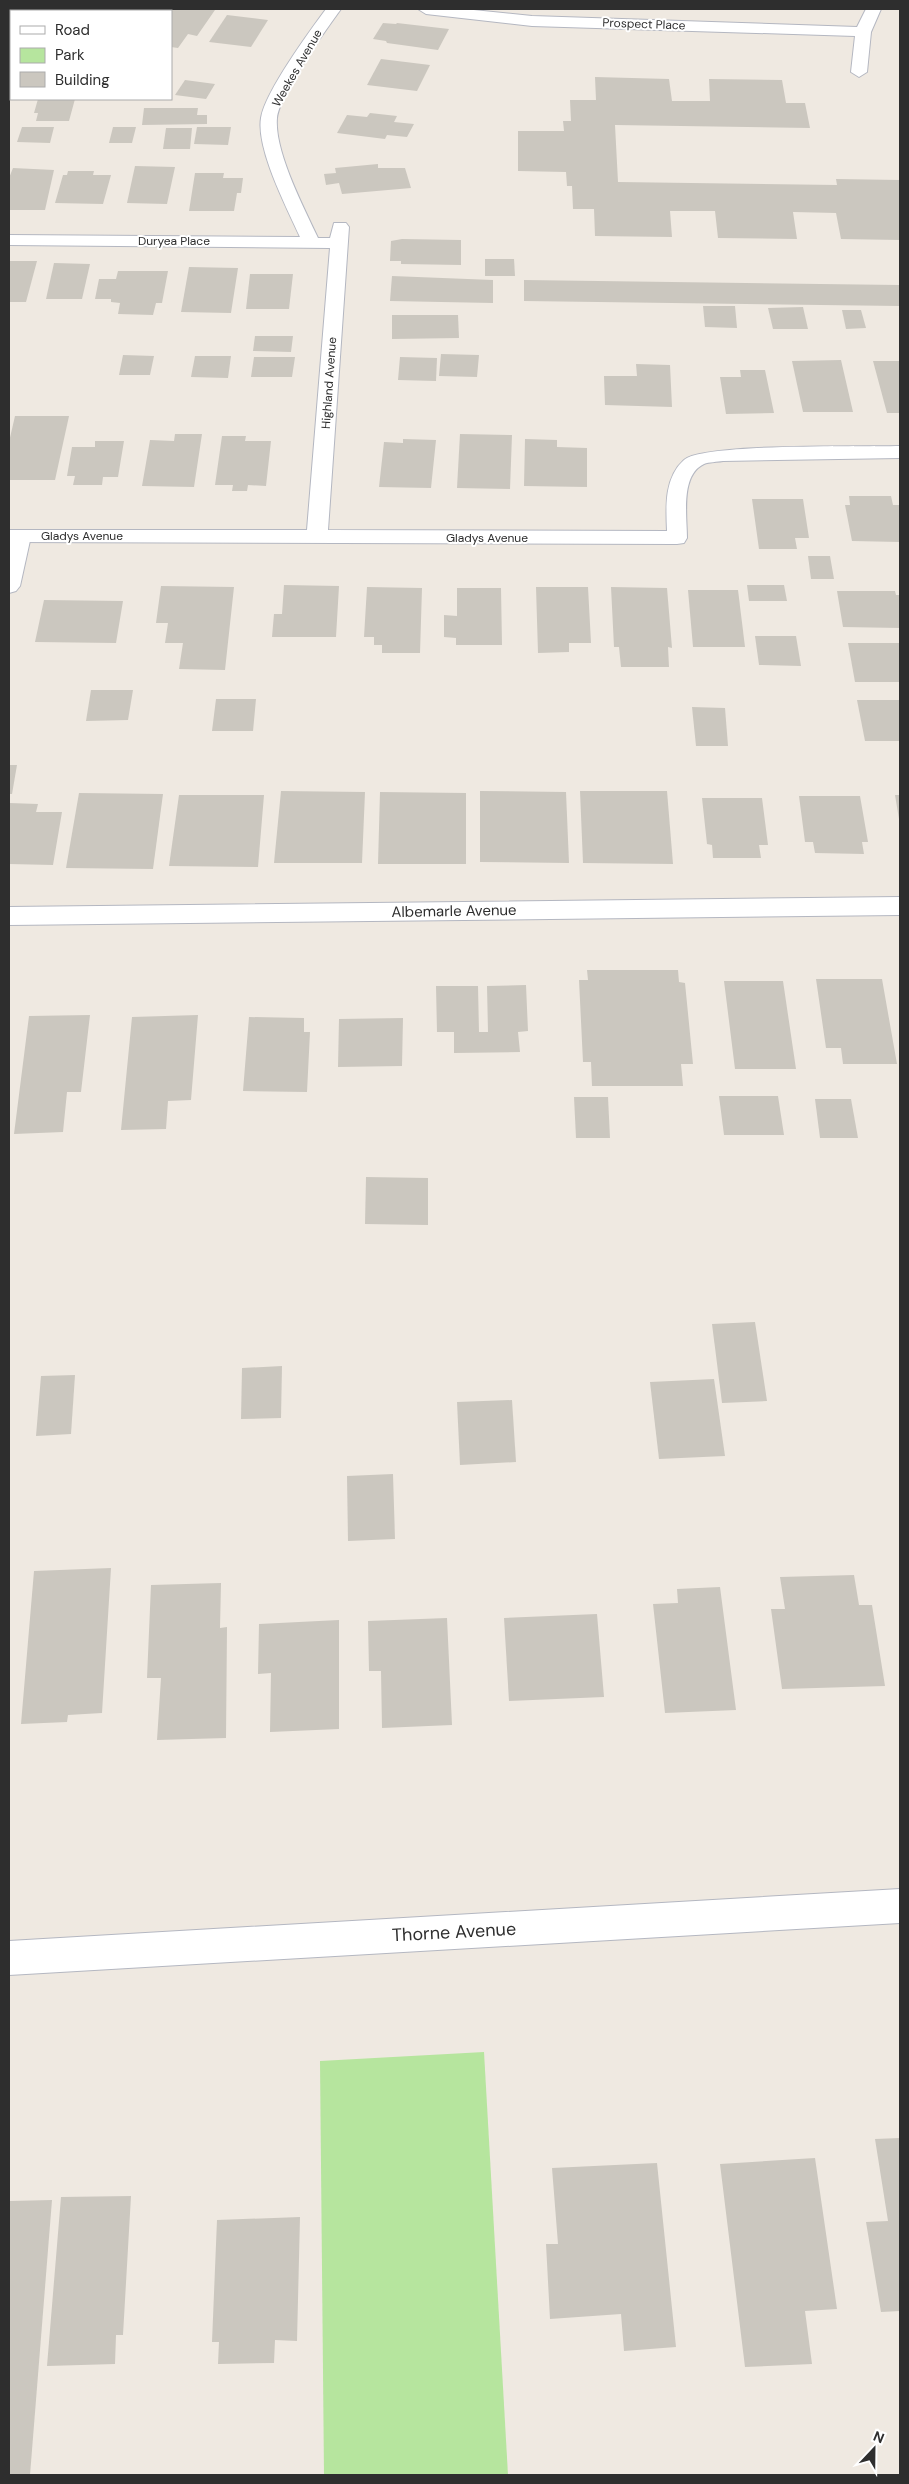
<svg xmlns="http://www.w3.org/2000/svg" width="909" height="2484" viewBox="0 0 909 2484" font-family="'DM Sans',sans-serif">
<rect width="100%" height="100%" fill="#efe9e1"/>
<polygon fill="#b6e59e" points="484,2052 508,2475 324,2475 320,2061"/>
<g fill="#cbc7bf">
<polygon points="28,9 66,9 64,11 26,11"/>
<polygon points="85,9 141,9 139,11 83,11"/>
<polygon points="167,9 205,9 215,10 197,36 188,34 178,48 171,47 171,11 165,11"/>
<polygon points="227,15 268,20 251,47 209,42"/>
<polygon points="383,23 396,24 397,23 449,29 438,50 387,43 386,41 373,39"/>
<polygon points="381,59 430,65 417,91 367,85"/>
<polygon points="595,77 669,79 672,101 710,101 709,79 782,80 786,103 805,103 810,128 615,125 618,182 837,185 836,179 900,180 900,240 841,239 836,213 793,212 797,239 718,238 715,211 670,211 672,237 595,236 594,209 573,209 572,186 567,186 566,172 518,171 518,131 564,131 563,121 571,121 570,100 596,100"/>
<polygon points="185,80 215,84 206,99 175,95"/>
<polygon points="38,99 75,99 69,121 36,121 38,113 34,113"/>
<polygon points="144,108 198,108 197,115 207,115 207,124 142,125"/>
<polygon points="370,113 397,116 394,122 414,124 407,137 387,135 385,139 337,133 347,115 367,117"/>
<polygon points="22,127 54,127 50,143 17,142"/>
<polygon points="113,127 136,127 132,143 109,143"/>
<polygon points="197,127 231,127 228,145 194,144"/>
<polygon points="166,128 192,128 190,149 163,149"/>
<polygon points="378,164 378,168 405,168 411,188 342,194 339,183 326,185 324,174 336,173 335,168"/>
<polygon points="135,166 175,167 167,204 127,203"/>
<polygon points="13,168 54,170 45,210 9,210 9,178"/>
<polygon points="68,171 94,171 93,175 111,175 103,204 55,203 63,175 67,175"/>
<polygon points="195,173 224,173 223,178 243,178 241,193 237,193 234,211 189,211"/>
<polygon points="402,239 461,240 461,265 401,264 401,261 390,261 391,241"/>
<polygon points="485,259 514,259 515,276 485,276"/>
<polygon points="9,261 37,261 26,302 9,302"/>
<polygon points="54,263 90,264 82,299 46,299"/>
<polygon points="189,267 238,268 231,313 181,312"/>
<polygon points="118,271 168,271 162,303 156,303 153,315 118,314 120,303 111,302 111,299 95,299 99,279 116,279"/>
<polygon points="250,274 293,274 289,309 246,309"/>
<polygon points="392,276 493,280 493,303 390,301"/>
<polygon points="524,280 899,285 900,306 524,301"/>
<polygon points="703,306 735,306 737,328 705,327"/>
<polygon points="803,307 808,329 773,329 768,308"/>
<polygon points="842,310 861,310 866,328 846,329"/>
<polygon points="392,315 458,315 459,338 392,339"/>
<polygon points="255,336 293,336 291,352 253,351"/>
<polygon points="441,354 479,355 477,377 439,376"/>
<polygon points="123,355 154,356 150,375 119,375"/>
<polygon points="195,356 231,356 228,378 191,377"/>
<polygon points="254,357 295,357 292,377 251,377"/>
<polygon points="400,357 437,358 436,381 398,380"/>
<polygon points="841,360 853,412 803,412 792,361"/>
<polygon points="873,361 900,361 900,413 887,413"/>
<polygon points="636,364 670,365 672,407 605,405 604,376 637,376"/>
<polygon points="740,370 765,370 774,413 726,414 720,377 741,377"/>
<polygon points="15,416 69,416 55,480 9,480 9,442"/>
<polygon points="175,434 202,434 194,487 142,486 150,440 174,441"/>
<polygon points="460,434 512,435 510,489 457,488"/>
<polygon points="222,436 246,436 245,441 271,441 266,486 248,485 247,491 232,491 233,485 215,485"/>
<polygon points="403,439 436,440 431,488 379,487 384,442 403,443"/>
<polygon points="525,439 557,440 557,447 587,448 587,487 524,486"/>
<polygon points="95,441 124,441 118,477 103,477 102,485 73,485 75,476 67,476 72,447 95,447"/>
<polygon points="849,496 891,496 893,505 899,505 900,510 900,542 852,541 845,505 850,505"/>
<polygon points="752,499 803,499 809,538 795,538 797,549 759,549"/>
<polygon points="808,556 830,556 834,579 811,579"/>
<polygon points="284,585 339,586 336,637 272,637 274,614 282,614"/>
<polygon points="747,585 784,585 787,601 749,601"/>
<polygon points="161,586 234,587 225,670 179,669 183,643 165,643 168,623 156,623"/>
<polygon points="367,587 422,588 420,653 382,653 382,645 374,645 374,637 364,637"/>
<polygon points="536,587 588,587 591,643 569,643 569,652 538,653"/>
<polygon points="611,587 667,588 672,648 668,647 669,667 621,667 619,647 614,647"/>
<polygon points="457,588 501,588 502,645 456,645 456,638 444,637 444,615 457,616"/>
<polygon points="688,590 738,590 745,647 693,647"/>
<polygon points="837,591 895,591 896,595 900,595 900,628 843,627"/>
<polygon points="44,600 123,601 116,643 35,642"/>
<polygon points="755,636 796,636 801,666 759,665"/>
<polygon points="848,643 900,643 900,682 855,682"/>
<polygon points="91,690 133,690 128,720 86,721"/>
<polygon points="216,699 256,699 253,731 212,731"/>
<polygon points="857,700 900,700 900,741 865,741"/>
<polygon points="692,707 725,708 728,746 696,746"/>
<polygon points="9,765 17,765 12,794 9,794"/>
<polygon points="281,791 365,792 362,863 274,863"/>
<polygon points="480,791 566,792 569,863 480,862"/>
<polygon points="580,791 667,791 673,864 583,863"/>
<polygon points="380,792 466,793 466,864 378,864"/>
<polygon points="79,793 163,794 153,869 66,868"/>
<polygon points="179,795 264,795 258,867 169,866"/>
<polygon points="895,795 900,795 900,819 899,819"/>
<polygon points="799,796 860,796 868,842 862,842 864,854 815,853 813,842 805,842"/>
<polygon points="702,798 762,798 768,845 759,845 761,858 713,858 712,845 707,844"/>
<polygon points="9,803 38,804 36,812 62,812 53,865 9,864"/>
<polygon points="587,970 678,970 679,982 685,983 693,1064 681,1064 683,1086 592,1086 591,1062 583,1062 579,980 588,980"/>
<polygon points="816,979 882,979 897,1064 843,1064 841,1048 826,1048"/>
<polygon points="724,981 783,981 796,1069 735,1069"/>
<polygon points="526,985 528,1031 518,1032 520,1052 454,1053 454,1032 437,1032 436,986 478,986 479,1032 488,1032 487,986"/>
<polygon points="90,1015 81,1092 67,1092 63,1132 14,1134 29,1016"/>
<polygon points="198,1015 191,1100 168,1101 166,1129 121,1130 132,1017"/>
<polygon points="249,1017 304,1018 304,1032 310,1032 307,1092 243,1091"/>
<polygon points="403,1018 402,1066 338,1067 339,1019"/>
<polygon points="719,1096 778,1096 784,1135 724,1135"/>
<polygon points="574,1097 608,1097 610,1138 576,1138"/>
<polygon points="815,1099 851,1099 858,1138 820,1138"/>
<polygon points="366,1177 428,1178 428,1225 365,1224"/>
<polygon points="755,1322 767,1401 722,1403 712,1324"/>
<polygon points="282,1366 281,1418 241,1419 242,1368"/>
<polygon points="75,1375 71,1434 36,1436 41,1376"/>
<polygon points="714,1379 725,1456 659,1459 650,1382"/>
<polygon points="512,1400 516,1462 460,1465 457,1402"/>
<polygon points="393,1474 395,1539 348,1541 347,1476"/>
<polygon points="111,1568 102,1713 68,1715 67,1722 21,1724 34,1571"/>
<polygon points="854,1575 859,1605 872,1605 885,1686 782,1689 771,1609 785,1609 780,1577"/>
<polygon points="221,1583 220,1628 227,1627 226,1738 157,1740 161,1678 147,1678 151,1585"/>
<polygon points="720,1587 736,1710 665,1713 653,1604 678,1603 677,1589"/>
<polygon points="597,1614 604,1697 509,1701 504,1618"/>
<polygon points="447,1618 452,1725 382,1728 381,1671 369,1671 368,1621"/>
<polygon points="339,1620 339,1729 270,1732 271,1673 258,1674 259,1624"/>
<polygon points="900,2138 900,2311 881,2312 866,2222 888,2221 875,2139"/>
<polygon points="815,2158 837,2309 805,2311 812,2364 745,2367 720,2164"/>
<polygon points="657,2163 676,2347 624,2351 621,2314 550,2319 546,2244 558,2244 552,2168"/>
<polygon points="131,2196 123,2335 116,2335 115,2364 47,2366 61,2197"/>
<polygon points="52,2200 30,2475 9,2475 9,2201"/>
<polygon points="300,2217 297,2341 275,2340 274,2363 218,2364 219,2342 212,2342 217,2220"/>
</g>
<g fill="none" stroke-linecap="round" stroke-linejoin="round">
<defs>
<polygon id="lane" points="21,530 28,531 31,536 20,586 16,591 9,593 9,544 14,531"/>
<g id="street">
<path d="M326,9H341C325,31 280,94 277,118C274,151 304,208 318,238H330L334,223H346L349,227L328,530L667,531C666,507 664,478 684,460C702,443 866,447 900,446V458L723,461C717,462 709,462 704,464C680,475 687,517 687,538L684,543L677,544L9,542V530H307L330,248L9,245V235L300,237C287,208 256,149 261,118C265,92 309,32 326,9Z"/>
<polygon points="418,9 464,9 532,16 857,27 866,9 881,9 871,32 867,72 859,77 851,72 855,36 532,26 426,14"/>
<polygon points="900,897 900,915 9,925 9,907"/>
<polygon points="900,1889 900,1923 9,1975 9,1941"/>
</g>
</defs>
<use href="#lane" stroke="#b4b7c1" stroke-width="2"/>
<use href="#street" stroke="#b4b7c1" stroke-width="2"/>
<use href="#lane" fill="#fff" fill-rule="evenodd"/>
<use href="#street" fill="#fff" fill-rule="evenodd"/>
</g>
<g text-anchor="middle" stroke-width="4" stroke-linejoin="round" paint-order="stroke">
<g font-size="12" fill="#2e2e2e" stroke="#fff">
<text transform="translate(644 24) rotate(2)" y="4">Prospect Place</text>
<text transform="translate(297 68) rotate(-60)" y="4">Weekes Avenue</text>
<text x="174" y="245">Duryea Place</text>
<text transform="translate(329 383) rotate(-86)" y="4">Highland Avenue</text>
<text x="82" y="540">Gladys Avenue</text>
<text x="487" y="542">Gladys Avenue</text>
</g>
<g font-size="15" fill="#2e2e2e" stroke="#fff">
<text transform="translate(454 911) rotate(-1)" y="5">Albemarle Avenue</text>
</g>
<g font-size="18" fill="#2e2e2e" stroke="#fff">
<text transform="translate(454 1932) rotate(-3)" y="6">Thorne Avenue</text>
</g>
</g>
<rect width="909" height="2484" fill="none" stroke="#2e2e2e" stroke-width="20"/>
<rect x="10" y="10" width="162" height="90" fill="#ffffff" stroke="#ababab"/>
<rect x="20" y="26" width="25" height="8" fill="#ffffff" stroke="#ababab"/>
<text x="55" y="35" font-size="15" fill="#2e2e2e">Road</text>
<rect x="20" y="48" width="25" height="15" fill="#b6e59e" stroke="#ababab"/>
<text x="55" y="60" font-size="15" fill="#2e2e2e">Park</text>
<rect x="20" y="72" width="25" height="15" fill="#cbc7bf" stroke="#ababab"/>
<text x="55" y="85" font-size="15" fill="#2e2e2e">Building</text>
<g transform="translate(874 2449) rotate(22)" stroke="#ffffff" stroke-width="4" paint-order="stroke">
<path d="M0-4L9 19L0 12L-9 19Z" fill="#2e2e2e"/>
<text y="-8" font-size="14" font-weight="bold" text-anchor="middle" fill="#2e2e2e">N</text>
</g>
</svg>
